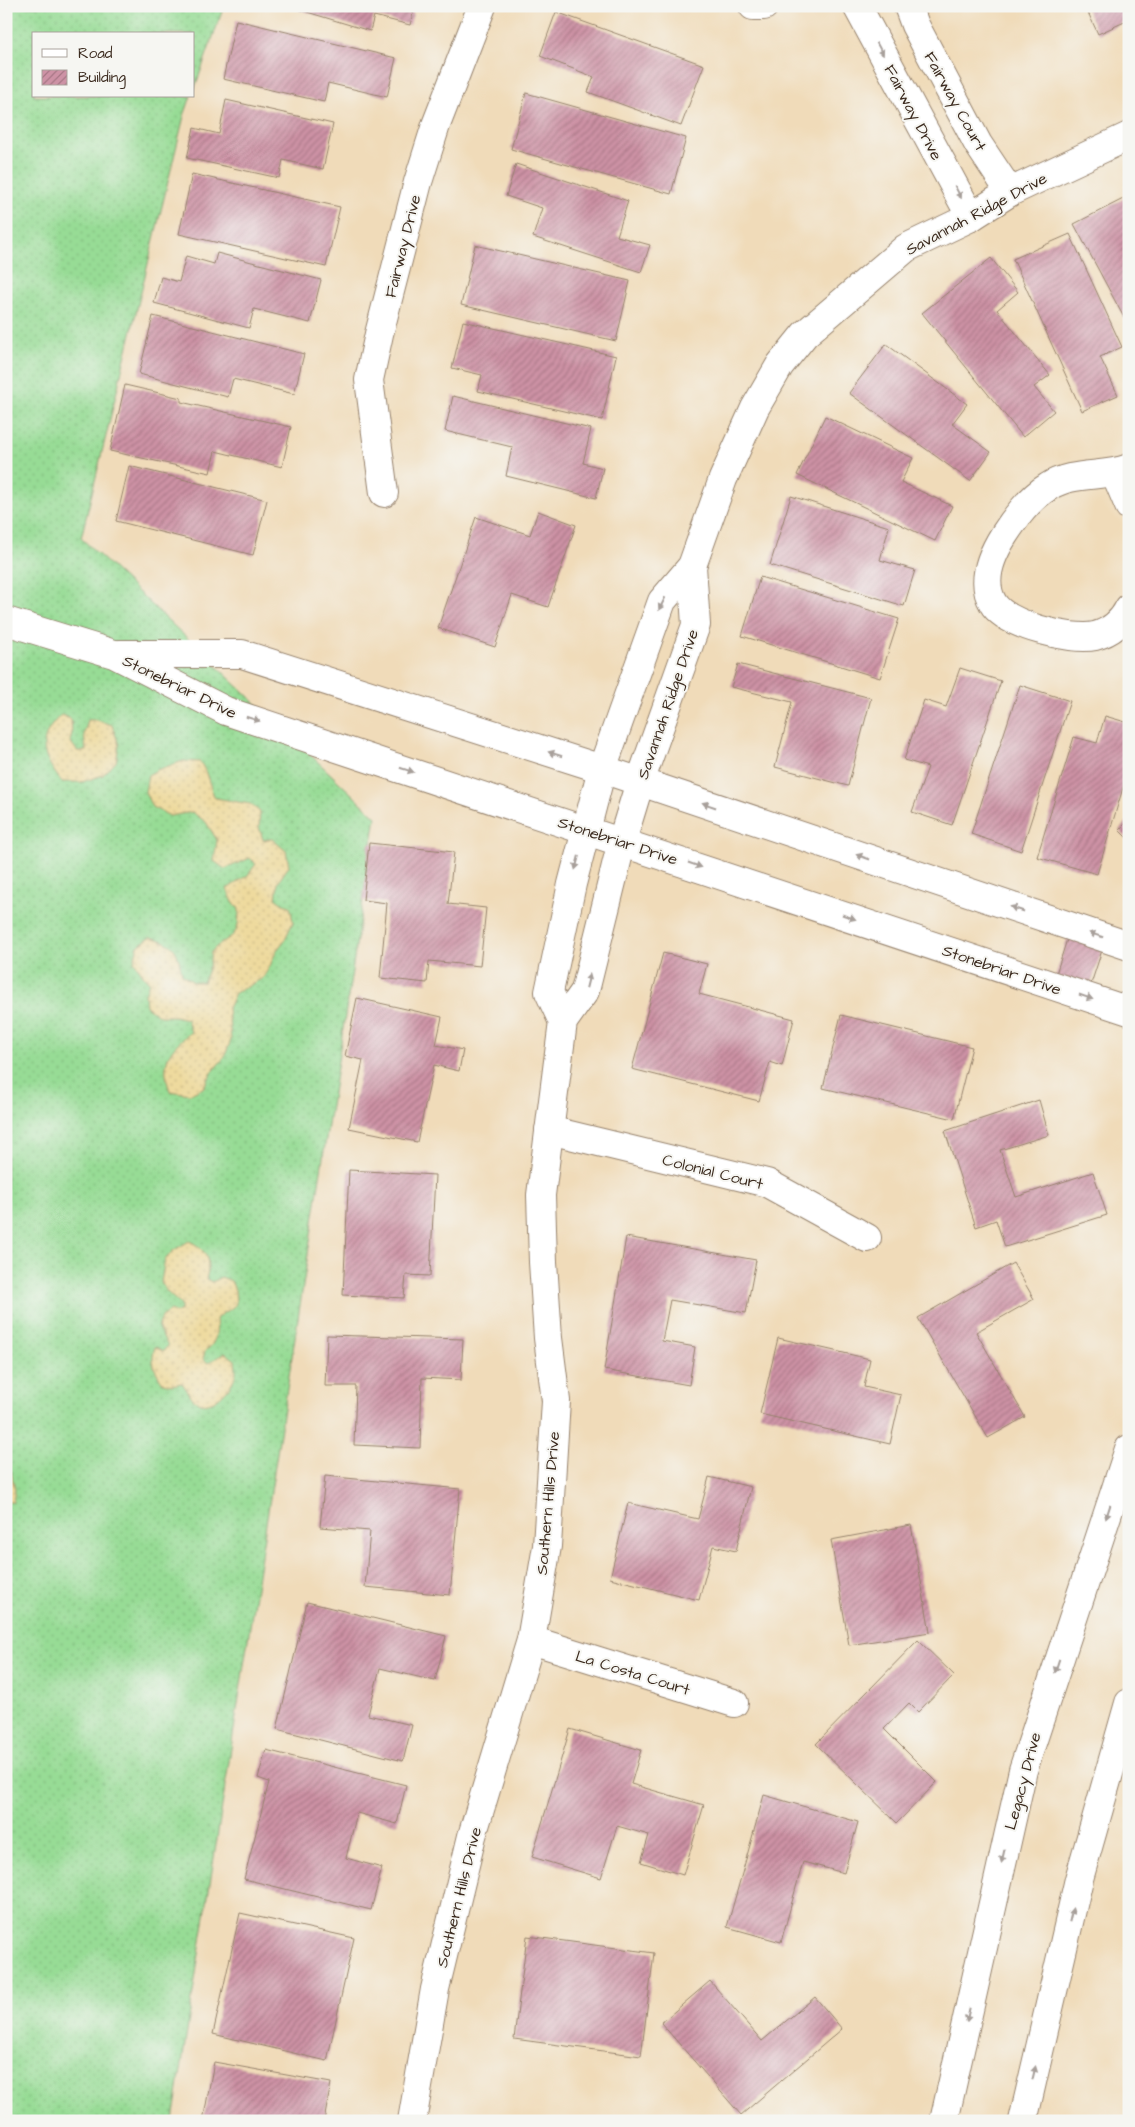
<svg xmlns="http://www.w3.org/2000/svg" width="1135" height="2127" viewBox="0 0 1135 2127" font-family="'Architects Daughter',sans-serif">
<defs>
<pattern id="grass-dots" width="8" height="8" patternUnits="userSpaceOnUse" patternTransform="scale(1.25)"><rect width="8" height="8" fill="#97dc95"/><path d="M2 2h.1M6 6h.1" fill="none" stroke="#83bd80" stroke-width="1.8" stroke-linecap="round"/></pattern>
<pattern id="sand-dots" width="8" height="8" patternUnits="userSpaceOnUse" patternTransform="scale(1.25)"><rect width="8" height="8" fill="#eeda9e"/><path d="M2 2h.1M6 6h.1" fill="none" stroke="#cdbb88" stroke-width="1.8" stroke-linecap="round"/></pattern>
<pattern id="building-hatch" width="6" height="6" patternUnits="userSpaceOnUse" patternTransform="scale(1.25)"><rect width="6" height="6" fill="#cd92a5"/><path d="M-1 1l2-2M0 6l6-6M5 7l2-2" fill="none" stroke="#a87786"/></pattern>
</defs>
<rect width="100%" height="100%" fill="#f6f6f2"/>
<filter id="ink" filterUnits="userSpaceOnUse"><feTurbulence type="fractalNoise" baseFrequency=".02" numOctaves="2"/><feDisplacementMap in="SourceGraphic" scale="10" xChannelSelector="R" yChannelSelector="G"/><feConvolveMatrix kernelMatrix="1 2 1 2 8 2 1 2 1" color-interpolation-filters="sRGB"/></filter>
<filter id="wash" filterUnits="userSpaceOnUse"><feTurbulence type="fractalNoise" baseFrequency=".0096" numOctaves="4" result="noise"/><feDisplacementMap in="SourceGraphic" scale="20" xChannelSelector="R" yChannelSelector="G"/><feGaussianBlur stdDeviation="1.12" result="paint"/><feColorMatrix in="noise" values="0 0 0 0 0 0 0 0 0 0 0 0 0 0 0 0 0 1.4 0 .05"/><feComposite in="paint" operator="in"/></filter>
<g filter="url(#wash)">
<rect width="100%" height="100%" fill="#f0dbb9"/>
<polygon fill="url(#grass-dots)" stroke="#69835a" points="6,6 224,6 194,90 194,34 34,34 34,96 191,96 184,116 81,538 376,817 173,2121 6,2121"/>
<g fill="url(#sand-dots)" stroke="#94825e">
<path d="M61,715L71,719L72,733L70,741L77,751H86L84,734L88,720H96L112,725L119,745L116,762L103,775L82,782H62C42,756 35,740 61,715Z"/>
<path d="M183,761L200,762C208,773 209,786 215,798L250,804L260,812L259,827L263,840L272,839L286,851L289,866L278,882L276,899L283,904L290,906L293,922L284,941L276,951L270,966L263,978L235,993L228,1008L231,1040L224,1058L214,1069L203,1088L190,1094L170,1091C160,1062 168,1050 191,1032L187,1019L175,1016H160L146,1006L145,995L149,982L143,975L134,961L138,946L150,937C176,944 177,949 182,974L193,982H203L209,967L211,952C231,932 239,942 239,909L233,902L227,889L248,875L256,864L250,858L225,869L214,861L217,840L206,822L192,812L170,816L152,807L145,792L148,775L157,770Z"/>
<path d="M189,1241C207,1249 211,1262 206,1279L212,1282L221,1277L231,1281L235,1290L236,1304C230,1311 222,1312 216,1319C217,1332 217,1343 205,1351L203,1359L208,1363L225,1353L235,1360C235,1365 237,1371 235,1376C231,1389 211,1411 196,1401C191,1398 186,1388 182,1383L172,1385L163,1383C155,1371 150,1362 155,1347L163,1351L168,1346L158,1327L162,1317L170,1310L176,1313L181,1310V1305L167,1292L161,1282L165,1260L173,1251Z"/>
<polygon points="6,1461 9,1463 15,1490 13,1502 6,1502"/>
</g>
<g id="blocks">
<g fill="url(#building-hatch)">
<polygon points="287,6 415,6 410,25 374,16 370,31"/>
<polygon points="1085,6 1129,6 1129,20 1098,34"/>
<polygon points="556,12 704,65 681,126 588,92 594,77 540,56"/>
<polygon points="236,20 396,58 387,97 328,83 324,102 223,79"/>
<polygon points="526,93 686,138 671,194 511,149"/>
<polygon points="226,100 333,124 323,169 283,160 279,178 187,158 194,128 219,134"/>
<polygon points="516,164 628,201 617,236 650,245 641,272 533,237 542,208 506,196"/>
<polygon points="192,174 340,207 326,267 179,234"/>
<polygon points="1129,196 1129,327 1074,224"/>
<polygon points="1070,234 1122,347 1100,357 1118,395 1082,411 1013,259"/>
<polygon points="475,245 630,281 616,341 461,305"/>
<polygon points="217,253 321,280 310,323 254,309 249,328 154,303 161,277 179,282 186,256 214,264"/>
<polygon points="991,258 1018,292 997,310 1050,375 1034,387 1054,411 1023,437 922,313"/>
<polygon points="153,316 304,354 294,394 233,379 228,397 139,374"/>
<polygon points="463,321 616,356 602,420 478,391 482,375 452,368"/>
<polygon points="886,344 967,404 952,424 991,452 970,481 849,393"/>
<polygon points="125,385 181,398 181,402 291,427 282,467 215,451 210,473 110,451"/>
<polygon points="453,396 591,429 583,463 603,468 596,498 506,476 512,447 445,431"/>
<polygon points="825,416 913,458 901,482 952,506 935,541 797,475"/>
<polygon points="129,466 267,500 253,555 116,521"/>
<polygon points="791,496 889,527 880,560 915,570 904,606 770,565"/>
<polygon points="538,511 576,525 548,607 512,595 495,647 438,628 476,517 530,535"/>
<polygon points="760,577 899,619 880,678 742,636"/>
<polygon points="738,664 871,698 848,786 775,767 792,702 731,687"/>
<polygon points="960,668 1001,681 952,825 912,812 928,767 904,760 924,700 946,707"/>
<polygon points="1020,685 1070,701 1021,851 971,834"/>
<polygon points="1105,716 1129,723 1129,768 1097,874 1037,857 1074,737 1097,743"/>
<polygon points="1129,820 1129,840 1119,830"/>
<polygon points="369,843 454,852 448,904 486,908 480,966 429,961 427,983 380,978 387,903 363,900"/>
<polygon points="1070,930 1105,941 1089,990 1054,980"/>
<polygon points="663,953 707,964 699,994 794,1019 782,1066 770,1062 759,1101 632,1069"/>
<polygon points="357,998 442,1017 436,1045 463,1050 459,1071 434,1065 417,1142 349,1128 363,1060 345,1056"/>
<polygon points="841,1015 972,1047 954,1119 823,1088"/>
<polygon points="1039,1100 1049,1135 1000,1150 1016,1197 1093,1172 1107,1215 1005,1247 996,1220 976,1227 945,1131"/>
<polygon points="349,1170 435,1175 430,1276 406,1275 404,1298 343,1295"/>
<polygon points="626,1237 756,1260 746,1313 670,1300 662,1341 695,1347 689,1385 604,1370"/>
<polygon points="1013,1263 1034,1299 976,1332 1025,1417 988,1438 918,1318"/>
<polygon points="327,1335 463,1339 461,1380 422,1378 420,1448 354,1445 356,1386 325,1386"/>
<polygon points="778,1338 870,1359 864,1387 901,1395 890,1444 760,1414"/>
<polygon points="325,1476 460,1489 450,1595 365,1587 370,1531 320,1527"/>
<polygon points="709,1477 751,1487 736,1551 713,1546 699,1600 610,1578 628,1503 698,1519"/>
<polygon points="911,1525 930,1632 849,1645 831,1540"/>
<polygon points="307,1602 446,1636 435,1681 380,1668 368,1715 412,1725 403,1761 277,1729"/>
<polygon points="918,1640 954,1675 918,1712 909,1703 884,1729 937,1782 897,1823 816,1744"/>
<polygon points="570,1729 641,1750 631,1784 704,1805 683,1875 641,1862 649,1835 617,1826 601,1878 532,1857"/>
<polygon points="266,1750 406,1785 397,1824 357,1813 346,1858 382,1868 371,1910 244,1879 269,1782 258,1778"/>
<polygon points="764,1795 858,1822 844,1873 803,1862 781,1942 727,1927"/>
<polygon points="240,1913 354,1938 327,2061 213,2034"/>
<polygon points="527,1936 654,1953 641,2056 514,2039"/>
<polygon points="710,1981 762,2041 815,1997 842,2029 741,2115 661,2023"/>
<polygon points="214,2062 331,2083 324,2121 203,2121"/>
</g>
</g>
</g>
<g filter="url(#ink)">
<use href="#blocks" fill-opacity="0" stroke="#96826c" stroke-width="1"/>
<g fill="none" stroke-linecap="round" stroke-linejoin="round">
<defs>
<g id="street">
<polyline points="753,6 764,6"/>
<polyline points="857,6 971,217"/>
<polyline points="908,6 915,25 978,144 1010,192"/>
<path d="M1129,468C1103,478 1072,471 1048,487C1031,497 1015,518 1004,535C992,554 980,581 993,603C1005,625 1071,641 1095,636C1110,632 1122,622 1129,608"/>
<polyline points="1115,473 1129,506"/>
<polyline points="384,493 369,380 379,334 418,182 436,125 482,6"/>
<polyline points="6,621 114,654 226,711 1129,1011"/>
<polyline points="120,654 242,654 602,769 1129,946"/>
<polyline points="563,1022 549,992 572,884 602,769 662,601 692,566 723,479 755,408 780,365 805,334 906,248 971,217 1010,192 1129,136"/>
<polyline points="549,1130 767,1183 867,1238"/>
<polyline points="531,1640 734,1703"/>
<polyline points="412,2121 435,1989 472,1836 531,1640 547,1546 556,1401 548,1338 543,1262 541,1195 563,1022 585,991 622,841 640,782 696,625 692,566"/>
</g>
<g id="secondary">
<polyline points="944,2121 1023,1770 1129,1449"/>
<polyline points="1023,2121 1079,1879 1129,1703"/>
</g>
</defs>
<use href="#street" stroke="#96826c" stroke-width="30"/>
<use href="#secondary" stroke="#96826c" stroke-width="30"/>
<use href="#street" stroke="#fff" stroke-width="28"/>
<use href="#secondary" stroke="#fff" stroke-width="28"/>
</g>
<defs><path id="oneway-solid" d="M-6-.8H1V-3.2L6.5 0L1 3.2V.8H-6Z" transform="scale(1.25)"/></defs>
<g fill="#a79f9a">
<use href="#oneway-solid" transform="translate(880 49) rotate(62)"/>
<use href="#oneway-solid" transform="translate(958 192) rotate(62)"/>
<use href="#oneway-solid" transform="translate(662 604) rotate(116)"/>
<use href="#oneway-solid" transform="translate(253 719) rotate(18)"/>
<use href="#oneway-solid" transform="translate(555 754) rotate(-162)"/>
<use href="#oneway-solid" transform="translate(407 770) rotate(18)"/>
<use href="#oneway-solid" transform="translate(709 805) rotate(-161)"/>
<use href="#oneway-solid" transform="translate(863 857) rotate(-161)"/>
<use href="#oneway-solid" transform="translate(577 863) rotate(105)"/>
<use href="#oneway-solid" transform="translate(695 865) rotate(19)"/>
<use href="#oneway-solid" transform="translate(1017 909) rotate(-161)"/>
<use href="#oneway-solid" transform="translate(849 917) rotate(19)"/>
<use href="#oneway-solid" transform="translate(1096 935) rotate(-162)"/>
<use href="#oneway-solid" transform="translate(588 981) rotate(-76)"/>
<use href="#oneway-solid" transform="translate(1086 997) rotate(19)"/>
<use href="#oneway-solid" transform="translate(1108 1512) rotate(108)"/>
<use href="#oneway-solid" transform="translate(1057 1666) rotate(108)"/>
<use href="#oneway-solid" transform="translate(1003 1856) rotate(103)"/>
<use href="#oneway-solid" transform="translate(1071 1915) rotate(-77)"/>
<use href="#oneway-solid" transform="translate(968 2015) rotate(103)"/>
<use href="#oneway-solid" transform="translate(1034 2073) rotate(-77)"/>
</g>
</g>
<g text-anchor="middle" stroke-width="4" stroke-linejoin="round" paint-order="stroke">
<g font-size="16" fill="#3b2a1e" stroke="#f6f6f2">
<text transform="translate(956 101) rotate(61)" y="6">Fairway Court</text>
<text transform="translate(914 112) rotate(62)" y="6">Fairway Drive</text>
<text transform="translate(976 213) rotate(-28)" y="6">Savannah Ridge Drive</text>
<text transform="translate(402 246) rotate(-76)" y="6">Fairway Drive</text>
<text transform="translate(180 686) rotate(26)" y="6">Stonebriar Drive</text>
<text transform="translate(667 704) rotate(-71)" y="6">Savannah Ridge Drive</text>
<text transform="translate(618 840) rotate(18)" y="6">Stonebriar Drive</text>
<text transform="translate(1002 969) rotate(19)" y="6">Stonebriar Drive</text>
<text transform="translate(713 1171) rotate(14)" y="6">Colonial Court</text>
<text transform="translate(547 1503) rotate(-85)" y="6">Southern Hills Drive</text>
<text transform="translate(633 1672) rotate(17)" y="6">La Costa Court</text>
<text transform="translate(1022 1781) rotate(-75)" y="6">Legacy Drive</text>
<text transform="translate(458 1897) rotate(-76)" y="6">Southern Hills Drive</text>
</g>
</g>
<rect width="1135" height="2127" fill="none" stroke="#f6f6f2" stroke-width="25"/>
<rect x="32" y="32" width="162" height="65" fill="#f6f6f2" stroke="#aba49d"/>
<rect x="42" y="49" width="25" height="8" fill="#ffffff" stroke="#aba49d"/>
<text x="78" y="58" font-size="15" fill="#3b2a1e">Road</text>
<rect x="42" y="70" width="25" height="15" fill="url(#building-hatch)" stroke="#aba49d"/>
<text x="78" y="82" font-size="15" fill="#3b2a1e">Building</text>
</svg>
